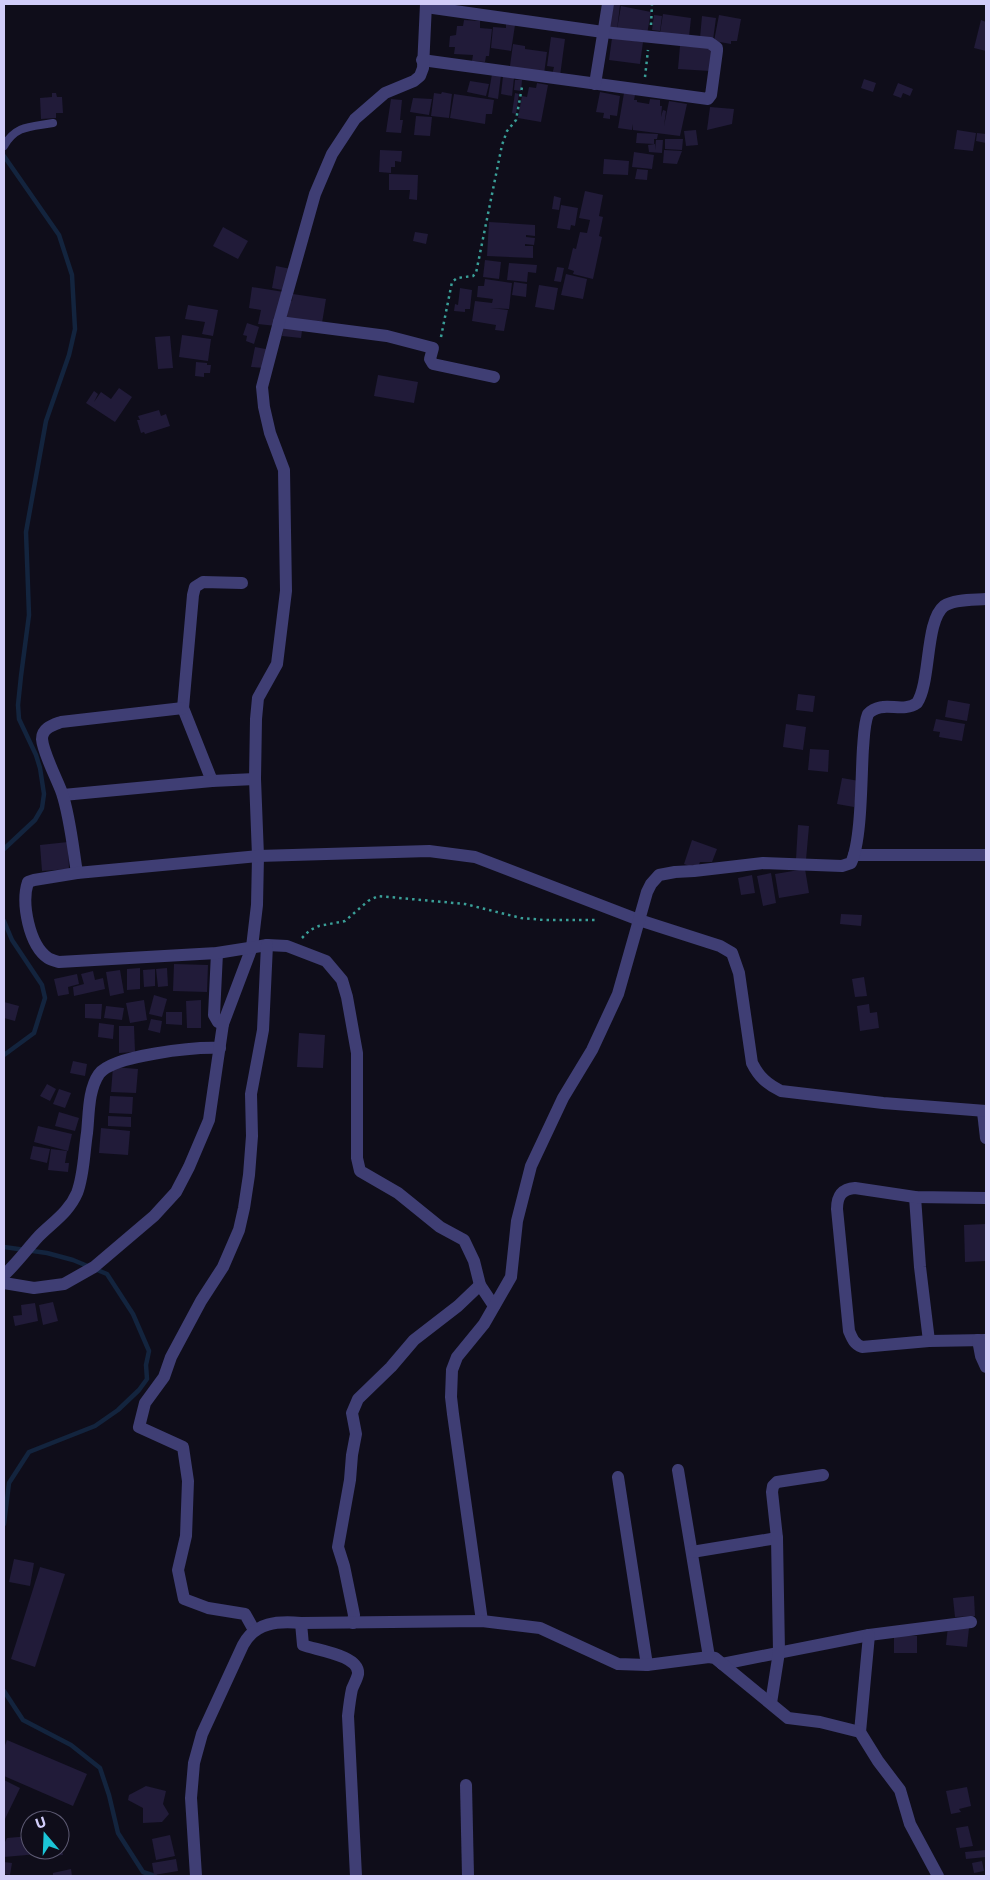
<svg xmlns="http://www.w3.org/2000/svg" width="990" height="1880" viewBox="0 0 990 1880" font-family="Commissioner,sans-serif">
<rect width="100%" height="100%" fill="#0f0d1a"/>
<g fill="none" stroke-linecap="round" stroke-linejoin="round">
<g stroke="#13243e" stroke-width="4.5">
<polyline points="4,156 59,235 72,275 75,329 69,355 46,421 26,532 29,615 21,676 18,705 19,719 36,755 40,768 44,794 42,808 35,820 4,849"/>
<polyline points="4,921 12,940 42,985 45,998 34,1033 4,1055"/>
<polyline points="4,1247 47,1253 73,1260 107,1274 133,1314 149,1351 146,1365 147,1379 139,1390 118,1410 95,1426 29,1452 9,1483 4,1524"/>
<polyline points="4,1691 23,1720 71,1745 100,1768 109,1795 118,1833 143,1872 155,1876"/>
</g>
</g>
<g fill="#211b39">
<polygon points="614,4 620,5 617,30 609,28"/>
<polygon points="621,6 651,12 647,34 617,29"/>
<polygon points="663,14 691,18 689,37 660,33"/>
<polygon points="654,15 662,16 660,31 652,30"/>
<polygon points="719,15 741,19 737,41 731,41 731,44 714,41"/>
<polygon points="702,16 716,18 713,40 700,38"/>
<polygon points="464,20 480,21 480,28 492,29 489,56 486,56 485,62 472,61 473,55 454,54 455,47 449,47 450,36 456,35 457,26 463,26"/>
<polygon points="981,20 986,22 986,51 974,48"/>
<polygon points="506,23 515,25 511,51 491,48 493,27 506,28"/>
<polygon points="551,37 565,39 560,76 552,75 554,67 547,66"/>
<polygon points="612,38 643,42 640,64 609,60"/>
<polygon points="513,44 525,46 525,49 547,52 544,74 510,66"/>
<polygon points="680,46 712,48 710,71 678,69"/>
<polygon points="492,74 501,75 498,99 488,97"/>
<polygon points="503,76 514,78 512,96 501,94"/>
<polygon points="864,79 876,83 873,92 861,88"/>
<polygon points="515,80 522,80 521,91 514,90"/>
<polygon points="470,81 489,84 486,96 467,92"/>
<polygon points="537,83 548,85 541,122 518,118 522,96 527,97 529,87 536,88"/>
<polygon points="898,83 913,89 910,96 903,93 901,98 893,95"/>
<polygon points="442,92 452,94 449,118 431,116 434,93 441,94"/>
<polygon points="600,92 620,96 617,116 610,115 610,119 603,118 604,113 596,112"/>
<polygon points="52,93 56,93 57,97 62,97 63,113 56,113 56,118 41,119 40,98 52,97"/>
<polygon points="515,93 519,94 516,114 512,113"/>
<polygon points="624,93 635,95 634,100 637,100 637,102 649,104 650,99 660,100 660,106 662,106 661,117 663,110 666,111 664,126 669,101 687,104 680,136 633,130 633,124 632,130 618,128"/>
<polygon points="454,94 494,100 492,114 486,114 485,124 450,118"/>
<polygon points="413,98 432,99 429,115 410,112"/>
<polygon points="391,99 402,100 400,120 403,120 401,133 386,132"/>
<polygon points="710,107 734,109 732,124 707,130"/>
<polygon points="416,116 432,117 430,136 414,135"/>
<polygon points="696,130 698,145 686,146 684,131"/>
<polygon points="957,130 976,133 973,151 954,149"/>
<polygon points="637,133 658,134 657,139 654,139 654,144 636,143"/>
<polygon points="977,133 986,134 986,143 976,141"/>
<polygon points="665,139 683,139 682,150 665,149"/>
<polygon points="656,140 663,140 662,153 649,152 648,145 655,144 655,150"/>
<polygon points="380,150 402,151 401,162 395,161 395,167 391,167 391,173 379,172"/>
<polygon points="664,150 682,151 677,164 663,163"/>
<polygon points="634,152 654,155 652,169 632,167"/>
<polygon points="604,159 629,161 628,175 603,174"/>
<polygon points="637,169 648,170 647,180 635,179"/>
<polygon points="389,174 418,175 417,200 409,199 410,190 389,190"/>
<polygon points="585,191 603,195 599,216 603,217 599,236 602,237 593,279 573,274 574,271 568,269 573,248 576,249 580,232 587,233 590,220 579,218"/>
<polygon points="554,196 561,198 559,210 552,209"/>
<polygon points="561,205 578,208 575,226 571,225 570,230 557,228"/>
<polygon points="489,222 535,225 535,236 526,235 526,237 535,238 534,245 525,244 525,246 533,246 533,258 487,256"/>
<polygon points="223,227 248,241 238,259 213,246"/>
<polygon points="415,232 428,234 426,244 413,241"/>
<polygon points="485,260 501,262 499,279 483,277"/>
<polygon points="509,263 537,265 536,273 528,272 527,282 507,280"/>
<polygon points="276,266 291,269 287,291 272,288"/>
<polygon points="557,267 564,268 561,282 554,281"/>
<polygon points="566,274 587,279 583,299 561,295"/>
<polygon points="485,279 512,283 509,309 491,308 508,310 504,331 495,330 496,325 472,321 475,301 492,303 493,299 477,297 478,286 484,286"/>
<polygon points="514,282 527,284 526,297 512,295"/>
<polygon points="539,285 558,288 554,310 535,307"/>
<polygon points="252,287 284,292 276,326 258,324 261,310 249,308"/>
<polygon points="460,288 472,290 470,309 465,309 465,312 454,311 455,304 458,305"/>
<polygon points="293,294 326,299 322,323 286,318 289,300 292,301"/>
<polygon points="188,305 218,310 213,336 202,334 205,322 185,319"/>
<polygon points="247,323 259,327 254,344 246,341 247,336 243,335"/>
<polygon points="284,324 302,331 301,338 282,336"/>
<polygon points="182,335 211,339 208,361 179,357"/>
<polygon points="170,336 173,368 158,369 155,337"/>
<polygon points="255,347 271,350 265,368 251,367"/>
<polygon points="196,362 207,363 207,365 211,365 210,373 204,373 204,377 195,376"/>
<polygon points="378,375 418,382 414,403 374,396"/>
<polygon points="119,388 132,397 115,422 86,403 94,391 98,394 94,402 101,392 111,399"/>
<polygon points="159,410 161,416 166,414 170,426 145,434 144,432 141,433 137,420 140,420 138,416"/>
<polygon points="798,694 815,696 813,712 796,710"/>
<polygon points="948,700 970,704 967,721 945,717"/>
<polygon points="936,719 965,724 962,741 939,737 940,732 933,731"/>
<polygon points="786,724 806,727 803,750 783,747"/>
<polygon points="810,749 829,750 828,772 808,770"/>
<polygon points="842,778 859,781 854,807 837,804"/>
<polygon points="798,825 809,826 806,860 796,859"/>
<polygon points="692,840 717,849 712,862 700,862 697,869 684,864"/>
<polygon points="68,842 69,869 42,871 40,845"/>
<polygon points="805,869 809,893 779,898 775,874"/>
<polygon points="771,873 776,903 763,906 757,876"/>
<polygon points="752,875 755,893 741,895 738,878"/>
<polygon points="841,914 862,915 861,926 840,924"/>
<polygon points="174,964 208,965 207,992 173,991"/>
<polygon points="140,968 140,989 127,990 127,969"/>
<polygon points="167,968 168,986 158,987 156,969"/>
<polygon points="155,969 155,986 144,987 143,970"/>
<polygon points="120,970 124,993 110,996 106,972"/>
<polygon points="93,971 95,980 103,978 105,989 74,996 73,987 84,984 81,974"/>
<polygon points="77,974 79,984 68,987 69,994 58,996 54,979"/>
<polygon points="864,977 867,996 855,997 852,979"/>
<polygon points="154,995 167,999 162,1017 149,1014"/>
<polygon points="144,1000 147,1020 130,1023 126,1003"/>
<polygon points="201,1000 201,1028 187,1028 186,1001"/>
<polygon points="4,1002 19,1006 15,1021 4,1018"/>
<polygon points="85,1004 102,1004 101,1019 85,1018"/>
<polygon points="869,1004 870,1013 877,1012 879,1028 860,1031 857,1006"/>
<polygon points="106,1006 124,1008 122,1020 104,1018"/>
<polygon points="166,1012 182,1012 182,1025 166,1024"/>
<polygon points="151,1019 162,1021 160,1033 148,1030"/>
<polygon points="99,1023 114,1025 113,1039 98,1037"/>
<polygon points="119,1026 134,1026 135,1052 119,1053"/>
<polygon points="299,1033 325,1035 323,1068 297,1067"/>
<polygon points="73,1061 87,1064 85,1076 70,1073"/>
<polygon points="113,1067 138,1069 136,1093 111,1092"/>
<polygon points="47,1084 56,1089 50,1101 40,1096"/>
<polygon points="59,1089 71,1093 65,1108 53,1104"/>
<polygon points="110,1096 133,1097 132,1114 109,1113"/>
<polygon points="59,1112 79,1118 75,1131 55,1126"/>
<polygon points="108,1116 131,1117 131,1127 108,1126"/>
<polygon points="38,1126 72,1134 68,1151 34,1142"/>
<polygon points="101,1128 130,1131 128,1155 99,1153"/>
<polygon points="33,1146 50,1149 47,1163 30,1159"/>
<polygon points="51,1149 67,1151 65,1163 69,1163 68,1172 48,1170"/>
<polygon points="986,1224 986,1261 965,1262 964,1225"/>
<polygon points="53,1302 58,1321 43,1325 39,1305"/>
<polygon points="35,1303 38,1321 15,1326 13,1316 22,1315 21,1305"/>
<polygon points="14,1559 34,1563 30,1586 9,1582"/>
<polygon points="40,1567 65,1574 35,1667 11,1659"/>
<polygon points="974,1596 975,1616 955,1617 953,1598"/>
<polygon points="948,1626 969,1628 967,1647 946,1645"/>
<rect x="894" y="1636" width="23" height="17"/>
<polygon points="7,1740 87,1774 73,1806 4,1776 4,1748"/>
<polygon points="4,1780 20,1788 4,1821"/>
<polygon points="146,1786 166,1791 163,1804 169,1814 162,1822 143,1823 143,1808 128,1800 129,1795"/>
<polygon points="967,1787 971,1806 959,1809 961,1812 951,1814 946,1791"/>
<polygon points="968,1826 973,1846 960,1848 956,1828"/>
<polygon points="170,1835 175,1856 156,1860 152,1839"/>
<polygon points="30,1836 30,1850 38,1850 38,1854 4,1857 4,1844 7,1838"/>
<polygon points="60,1839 63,1855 51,1856 50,1850 60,1850"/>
<polygon points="986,1850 986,1857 966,1859 965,1852"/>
<polygon points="176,1859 178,1871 154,1875 152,1863"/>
<polygon points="982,1861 984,1871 974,1873 972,1863"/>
<polygon points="4,1862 12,1863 10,1875 4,1874"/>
<polygon points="71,1869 72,1876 53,1876 53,1873"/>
</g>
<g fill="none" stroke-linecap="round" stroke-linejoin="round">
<g stroke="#3a9f98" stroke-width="2.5" stroke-dasharray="2.5 4" stroke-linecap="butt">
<polyline points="651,25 652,4"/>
<polyline points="645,77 648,50"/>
<polyline points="441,337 452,282 457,278 473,276 476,273 502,145 507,131 516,120 522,87"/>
<polyline points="302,938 310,930 319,926 345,921 368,901 378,896 465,904 521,918 544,920 598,920"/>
</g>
<path stroke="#3f3e74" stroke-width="8" d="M4,146C16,125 31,127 53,123"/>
<g stroke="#3f3e74" stroke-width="12">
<polyline points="422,60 708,99 711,95 717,51 717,48 710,43 603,32 426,7"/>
<polyline points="595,84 608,4"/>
<polyline points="279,322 387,336 433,348 430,359 433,364 494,377"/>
<polyline points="212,781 183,708 193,595 195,587 203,582 242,583"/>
<polyline points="63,795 212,781 255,779"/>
<polyline points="854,855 986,855"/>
<path d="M77,873C73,848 70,817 62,793C57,779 43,753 42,739C42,728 53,725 61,722L183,708"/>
<polyline points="217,953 214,1015 218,1022 223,1024"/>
<polyline points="983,1112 986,1138"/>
<polyline points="915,1197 920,1267 929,1341"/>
<path d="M986,1198L915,1197L855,1188C841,1189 837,1197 837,1209L849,1331C852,1338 854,1344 862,1347L929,1341L986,1340"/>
<path d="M4,1275C17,1263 27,1249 39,1236C53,1222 69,1212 77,1193C84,1175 84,1152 87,1133C89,1115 88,1090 99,1074C113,1055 195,1047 220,1048"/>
<polyline points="4,1283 34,1288 64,1284 94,1267 154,1216 176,1192 189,1167 209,1120 223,1024 252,947 257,905 258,856 255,779 256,719 258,698 277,664 286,591 284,470 270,433 264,407 262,387 279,322 315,194 332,154 355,119 385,93 414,81 420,76 423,68 426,4"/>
<path d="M494,1306L480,1285L474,1261L464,1240L440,1227L398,1193L360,1171L357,1158V1053L347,997L342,980L326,961L287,946L267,945L217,953L59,962C56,961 51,960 48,958C29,945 21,903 28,882L34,880L77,873L258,856L429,851L475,857L639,920L720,946L732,953L739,973L752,1063C759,1077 767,1084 781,1091L883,1103L986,1111"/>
<polyline points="978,1340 981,1356 986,1367"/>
<polyline points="678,1470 709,1657"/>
<polyline points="618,1477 647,1665"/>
<polyline points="692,1552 777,1538"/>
<path d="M482,1621L453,1414L451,1397L452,1370L457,1357L484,1324L511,1277L517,1221L531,1166L563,1098L592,1050L618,994L647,892L651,884L659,875L675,872L694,871L763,863L842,866L851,863C862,840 861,776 863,748C864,737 864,724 868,714C882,699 902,714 917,703C931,682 925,621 944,606C954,599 974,600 986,599"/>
<path d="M301,1623L303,1645C315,1650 360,1655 358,1674C357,1679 354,1684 352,1689C350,1698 349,1707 348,1716L356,1876"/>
<polyline points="353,1623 354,1615 344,1566 338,1547 350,1480 352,1455 356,1434 352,1413 358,1399 391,1367 414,1340 458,1306 480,1285"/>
<polyline points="254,1630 245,1614 208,1608 184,1599 178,1570 186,1536 188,1481 183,1447 139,1427 145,1403 164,1377 171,1357 201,1301 223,1267 239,1230 244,1208 249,1175 252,1136 251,1094 263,1030 267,945"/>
<polyline points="722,1664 869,1635 971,1622"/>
<polyline points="771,1703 779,1652 777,1538 772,1492 773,1486 777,1482 823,1475"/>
<polyline points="860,1732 869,1635"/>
<polyline points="466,1785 468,1876"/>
<path d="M196,1876L191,1798L194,1763L202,1734L243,1645C255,1622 278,1621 301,1623L482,1621L540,1628L618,1664L647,1665L709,1657L715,1658L788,1718L820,1722L860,1732L878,1761L900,1790L910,1824L938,1876"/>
</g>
</g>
<rect width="990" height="1880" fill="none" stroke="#d1cdf9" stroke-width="10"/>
<g transform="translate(45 1835) rotate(341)"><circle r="24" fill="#0f0d1a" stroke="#5d5a73"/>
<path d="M0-4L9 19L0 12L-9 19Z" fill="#1bc5d7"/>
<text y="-8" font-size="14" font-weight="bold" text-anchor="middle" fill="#d1cdf9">U</text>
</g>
</svg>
